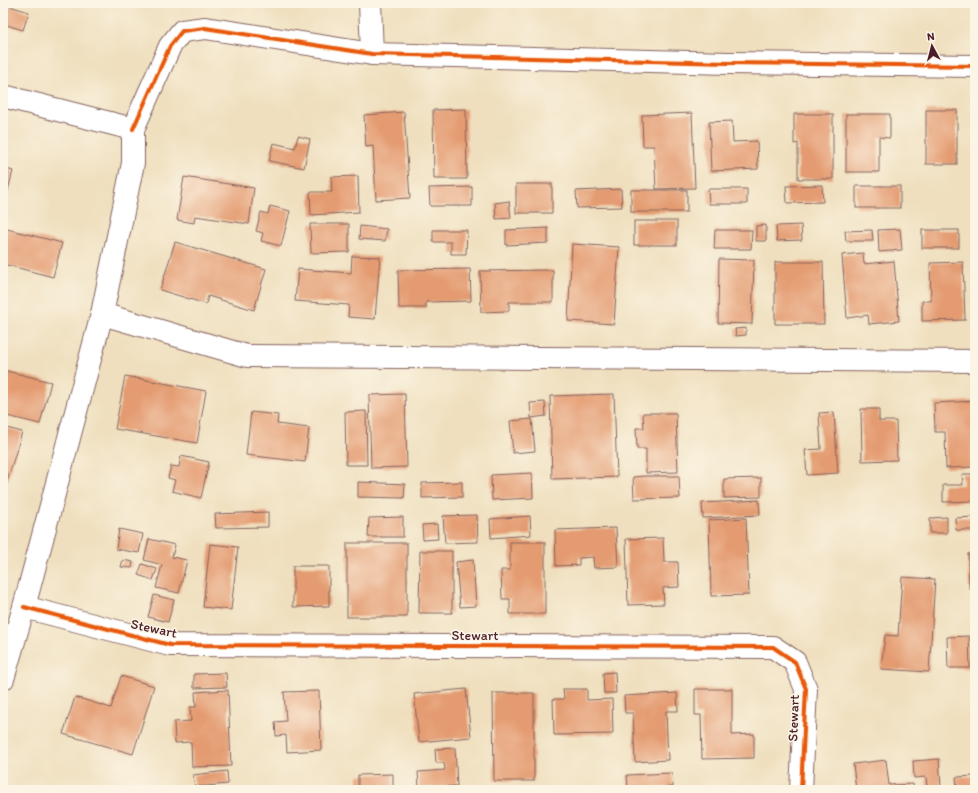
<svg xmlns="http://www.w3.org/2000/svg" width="978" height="793" viewBox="0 0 978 793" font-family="Itim,sans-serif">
<rect width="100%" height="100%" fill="#fcf5e5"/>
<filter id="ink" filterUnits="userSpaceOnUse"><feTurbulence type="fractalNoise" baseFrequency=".025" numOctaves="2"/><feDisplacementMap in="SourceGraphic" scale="8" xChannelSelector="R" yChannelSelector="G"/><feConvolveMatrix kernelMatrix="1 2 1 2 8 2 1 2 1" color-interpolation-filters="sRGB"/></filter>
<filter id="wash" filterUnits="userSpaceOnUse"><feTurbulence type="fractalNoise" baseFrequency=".012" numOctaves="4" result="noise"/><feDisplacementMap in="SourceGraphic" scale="16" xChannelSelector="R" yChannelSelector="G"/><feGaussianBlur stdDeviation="0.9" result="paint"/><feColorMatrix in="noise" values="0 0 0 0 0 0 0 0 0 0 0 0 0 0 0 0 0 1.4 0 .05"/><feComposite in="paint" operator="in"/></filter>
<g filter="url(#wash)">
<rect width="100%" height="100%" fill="#efdfbe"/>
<g id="blocks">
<g fill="#e49b71">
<polygon points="3,4 29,12 23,30 3,24"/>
<polygon points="466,109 467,179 434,179 433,110"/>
<rect x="926" y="110" width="31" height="54"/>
<polygon points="404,112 410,198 376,200 373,146 366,147 364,115"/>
<polygon points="692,113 695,188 656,189 654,146 643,146 642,115"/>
<polygon points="794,114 833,114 833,179 798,179 798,143 794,144"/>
<polygon points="846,114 890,114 890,138 879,137 879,172 846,172"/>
<polygon points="732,121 733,142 757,141 758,169 711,171 709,122"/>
<polygon points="298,136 310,139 304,168 269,161 273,143 295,148"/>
<polygon points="3,168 13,171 7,194 3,193"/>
<polygon points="358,176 359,212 311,215 310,192 332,192 331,177"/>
<polygon points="184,177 254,188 249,224 195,216 194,223 177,220"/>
<rect x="516" y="184" width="36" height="29"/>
<polygon points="822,185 823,202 787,203 786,186"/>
<rect x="856" y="186" width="44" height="22"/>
<polygon points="472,187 472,206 430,206 429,188"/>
<polygon points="621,189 622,207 577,208 576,191"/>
<polygon points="708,189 747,189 747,204 709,204"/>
<rect x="631" y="190" width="56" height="22"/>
<polygon points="509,201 511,218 496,219 495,203"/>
<polygon points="270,206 290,211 281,246 261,241 263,233 256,231 261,212 268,214"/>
<rect x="634" y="221" width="43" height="24"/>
<polygon points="310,224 349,224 349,252 311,253"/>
<polygon points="766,225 766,241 756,241 756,226"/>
<polygon points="801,225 802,240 777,241 776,226"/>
<polygon points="360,226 387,229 385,241 359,239"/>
<polygon points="3,228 62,243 53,277 3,264"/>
<polygon points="548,228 548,243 506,245 506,230"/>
<polygon points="900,229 902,250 879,252 878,230"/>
<polygon points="433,230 467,230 466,254 451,254 451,242 433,242"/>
<polygon points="715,230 752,230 751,249 714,249"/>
<polygon points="872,230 873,241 846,241 845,231"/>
<rect x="922" y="230" width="37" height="18"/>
<polygon points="175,242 266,269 254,310 208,296 206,304 160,290"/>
<polygon points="572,244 619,247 614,324 568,321"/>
<polygon points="863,253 864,264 894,261 899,321 869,324 868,315 847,318 842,255"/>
<polygon points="352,256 380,257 375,319 348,317 349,305 295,301 298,269 351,273"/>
<polygon points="719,259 754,260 752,324 718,323"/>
<polygon points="775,262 823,262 824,324 775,324"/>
<polygon points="963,262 965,320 922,321 922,301 931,301 930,263"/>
<polygon points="470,269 471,301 426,302 426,308 399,308 398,270"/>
<polygon points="553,270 553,302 509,302 509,311 481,312 480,271"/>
<polygon points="746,328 746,335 736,336 735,329"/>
<polygon points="3,370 51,382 40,424 3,415"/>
<polygon points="125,376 206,391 197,443 115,429"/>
<polygon points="405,394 407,467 371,468 369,395"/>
<polygon points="614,394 617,477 552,479 550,396"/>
<polygon points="975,401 975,467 946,468 945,432 935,432 934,403"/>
<polygon points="545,402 546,416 531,418 530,403"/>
<polygon points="861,409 879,409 879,421 896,421 897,460 862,461"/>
<polygon points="366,411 367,465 346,465 345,412"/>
<polygon points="251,412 278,415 277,424 309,428 305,462 246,455"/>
<polygon points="834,412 838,473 807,475 805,450 821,449 819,413"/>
<polygon points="643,413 676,413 678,472 646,473 646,449 637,449 636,428 644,428"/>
<polygon points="532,419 535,451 513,453 510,421"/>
<polygon points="3,427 22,432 6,485 3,484"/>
<polygon points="181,456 209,462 201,498 172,491 175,480 168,478 171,466 179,467"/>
<polygon points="532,473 533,498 492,500 491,475"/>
<polygon points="962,474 975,474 975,501 943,502 943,485 963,485"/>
<polygon points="645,476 679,476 680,498 634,499 633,477"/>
<polygon points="761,478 761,497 724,498 724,479"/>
<polygon points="358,482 405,484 404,498 358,497"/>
<polygon points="462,482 462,497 422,498 422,483"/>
<polygon points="759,500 760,515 703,518 702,503"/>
<polygon points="268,512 268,527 216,528 215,514"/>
<polygon points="477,515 478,542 445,543 443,516"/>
<polygon points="530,516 531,535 491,538 490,519"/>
<polygon points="403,517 403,537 368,537 369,518"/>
<polygon points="947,517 947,533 930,533 930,518"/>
<polygon points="975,517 975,530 956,530 955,518"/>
<polygon points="746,518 749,595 711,596 709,520"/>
<polygon points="437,524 438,539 423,540 422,525"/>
<polygon points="616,528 618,567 594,568 593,557 579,558 579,565 556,566 555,530"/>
<polygon points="119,529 143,534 139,553 116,549"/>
<polygon points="663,538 664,562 678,562 679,587 663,588 664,604 628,605 626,539"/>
<polygon points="149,539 175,545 172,557 187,560 179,593 156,588 162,565 144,560"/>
<polygon points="510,542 545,542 545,614 510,614 510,599 502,599 501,570 510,570"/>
<rect x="347" y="543" width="60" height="74"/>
<polygon points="210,544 238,547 231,610 203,607"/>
<polygon points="420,551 452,551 452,613 419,613"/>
<polygon points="968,554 975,554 975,588 969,588"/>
<polygon points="123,560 133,562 132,568 121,567"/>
<polygon points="473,560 476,606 460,607 456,562"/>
<polygon points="142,564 157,569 153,580 138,575"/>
<polygon points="293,566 329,566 329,606 293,607"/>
<polygon points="902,577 935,579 929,672 881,669 885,635 898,636"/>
<polygon points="154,595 174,600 168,622 148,617"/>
<polygon points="969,636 970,668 948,668 947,637"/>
<polygon points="615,672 616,693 604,693 603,673"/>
<polygon points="226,673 227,687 194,688 194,674"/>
<polygon points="121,676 154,686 133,754 63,734 75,697 111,708"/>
<polygon points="466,689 471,737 419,742 414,694"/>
<polygon points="563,689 587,689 587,700 612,699 613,734 554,735 553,699 564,699"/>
<polygon points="695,689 732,689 732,735 754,734 754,758 702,759 701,715 695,715"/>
<polygon points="228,690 231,766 192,767 191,742 175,743 174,722 191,721 190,707 196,707 195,692"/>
<polygon points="319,691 321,750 287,752 286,735 276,736 275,722 286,721 284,692"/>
<polygon points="493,693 534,693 534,781 494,781"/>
<polygon points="677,693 678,711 666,711 668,760 635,762 633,713 625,713 624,696"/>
<polygon points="455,748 457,786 419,788 418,772 445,770 444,763 436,763 435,749"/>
<polygon points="939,759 941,787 927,788 926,777 914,778 913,761"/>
<polygon points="886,760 889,785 913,784 914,790 856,790 853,764"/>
<polygon points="227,771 228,784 195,787 193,775"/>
<polygon points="672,773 673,787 628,789 627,775"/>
<polygon points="393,774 393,788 358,788 358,775"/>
<polygon points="975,776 975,790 957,790 956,777"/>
</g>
</g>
</g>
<g filter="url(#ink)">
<use href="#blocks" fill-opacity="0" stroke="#84625e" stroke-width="1"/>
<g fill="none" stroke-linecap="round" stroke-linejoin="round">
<defs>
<g id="minor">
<polyline points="370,3 372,54"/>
<polyline points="3,96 133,129 133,163 102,314 24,607 3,679"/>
<polyline points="133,129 170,46 182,31 205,28 372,54 729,63 975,66"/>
<polyline points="102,314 247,356 975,361"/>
<polyline points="24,607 170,645 773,647 795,662 806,689 801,790"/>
</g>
</defs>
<use href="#minor" stroke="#84625e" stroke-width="24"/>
<use href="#minor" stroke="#fff" stroke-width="22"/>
<defs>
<g id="cycleway">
<polyline points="133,129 170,46 182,31 205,28 372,54 729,63 975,66"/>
<polyline points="24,607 170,645 773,647 795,662 806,689 801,790"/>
</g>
</defs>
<use href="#cycleway" stroke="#fcf5e5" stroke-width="6"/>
<use href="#cycleway" stroke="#e8590c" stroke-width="4"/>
</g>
</g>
<g text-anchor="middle" stroke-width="3" stroke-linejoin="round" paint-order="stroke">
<g font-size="14" fill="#4a1f2b" stroke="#fcf5e5">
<text transform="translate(154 628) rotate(12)" y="5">Stewart</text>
<text x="475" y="640">Stewart</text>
<text transform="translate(793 718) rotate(-88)" y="5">Stewart</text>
</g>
</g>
<rect width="978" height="793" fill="none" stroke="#fcf5e5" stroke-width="16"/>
<g transform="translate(932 46) rotate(353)" stroke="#fcf5e5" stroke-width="3" paint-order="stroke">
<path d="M0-3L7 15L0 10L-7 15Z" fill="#4a1f2b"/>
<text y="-6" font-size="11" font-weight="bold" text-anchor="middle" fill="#4a1f2b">N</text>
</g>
</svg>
